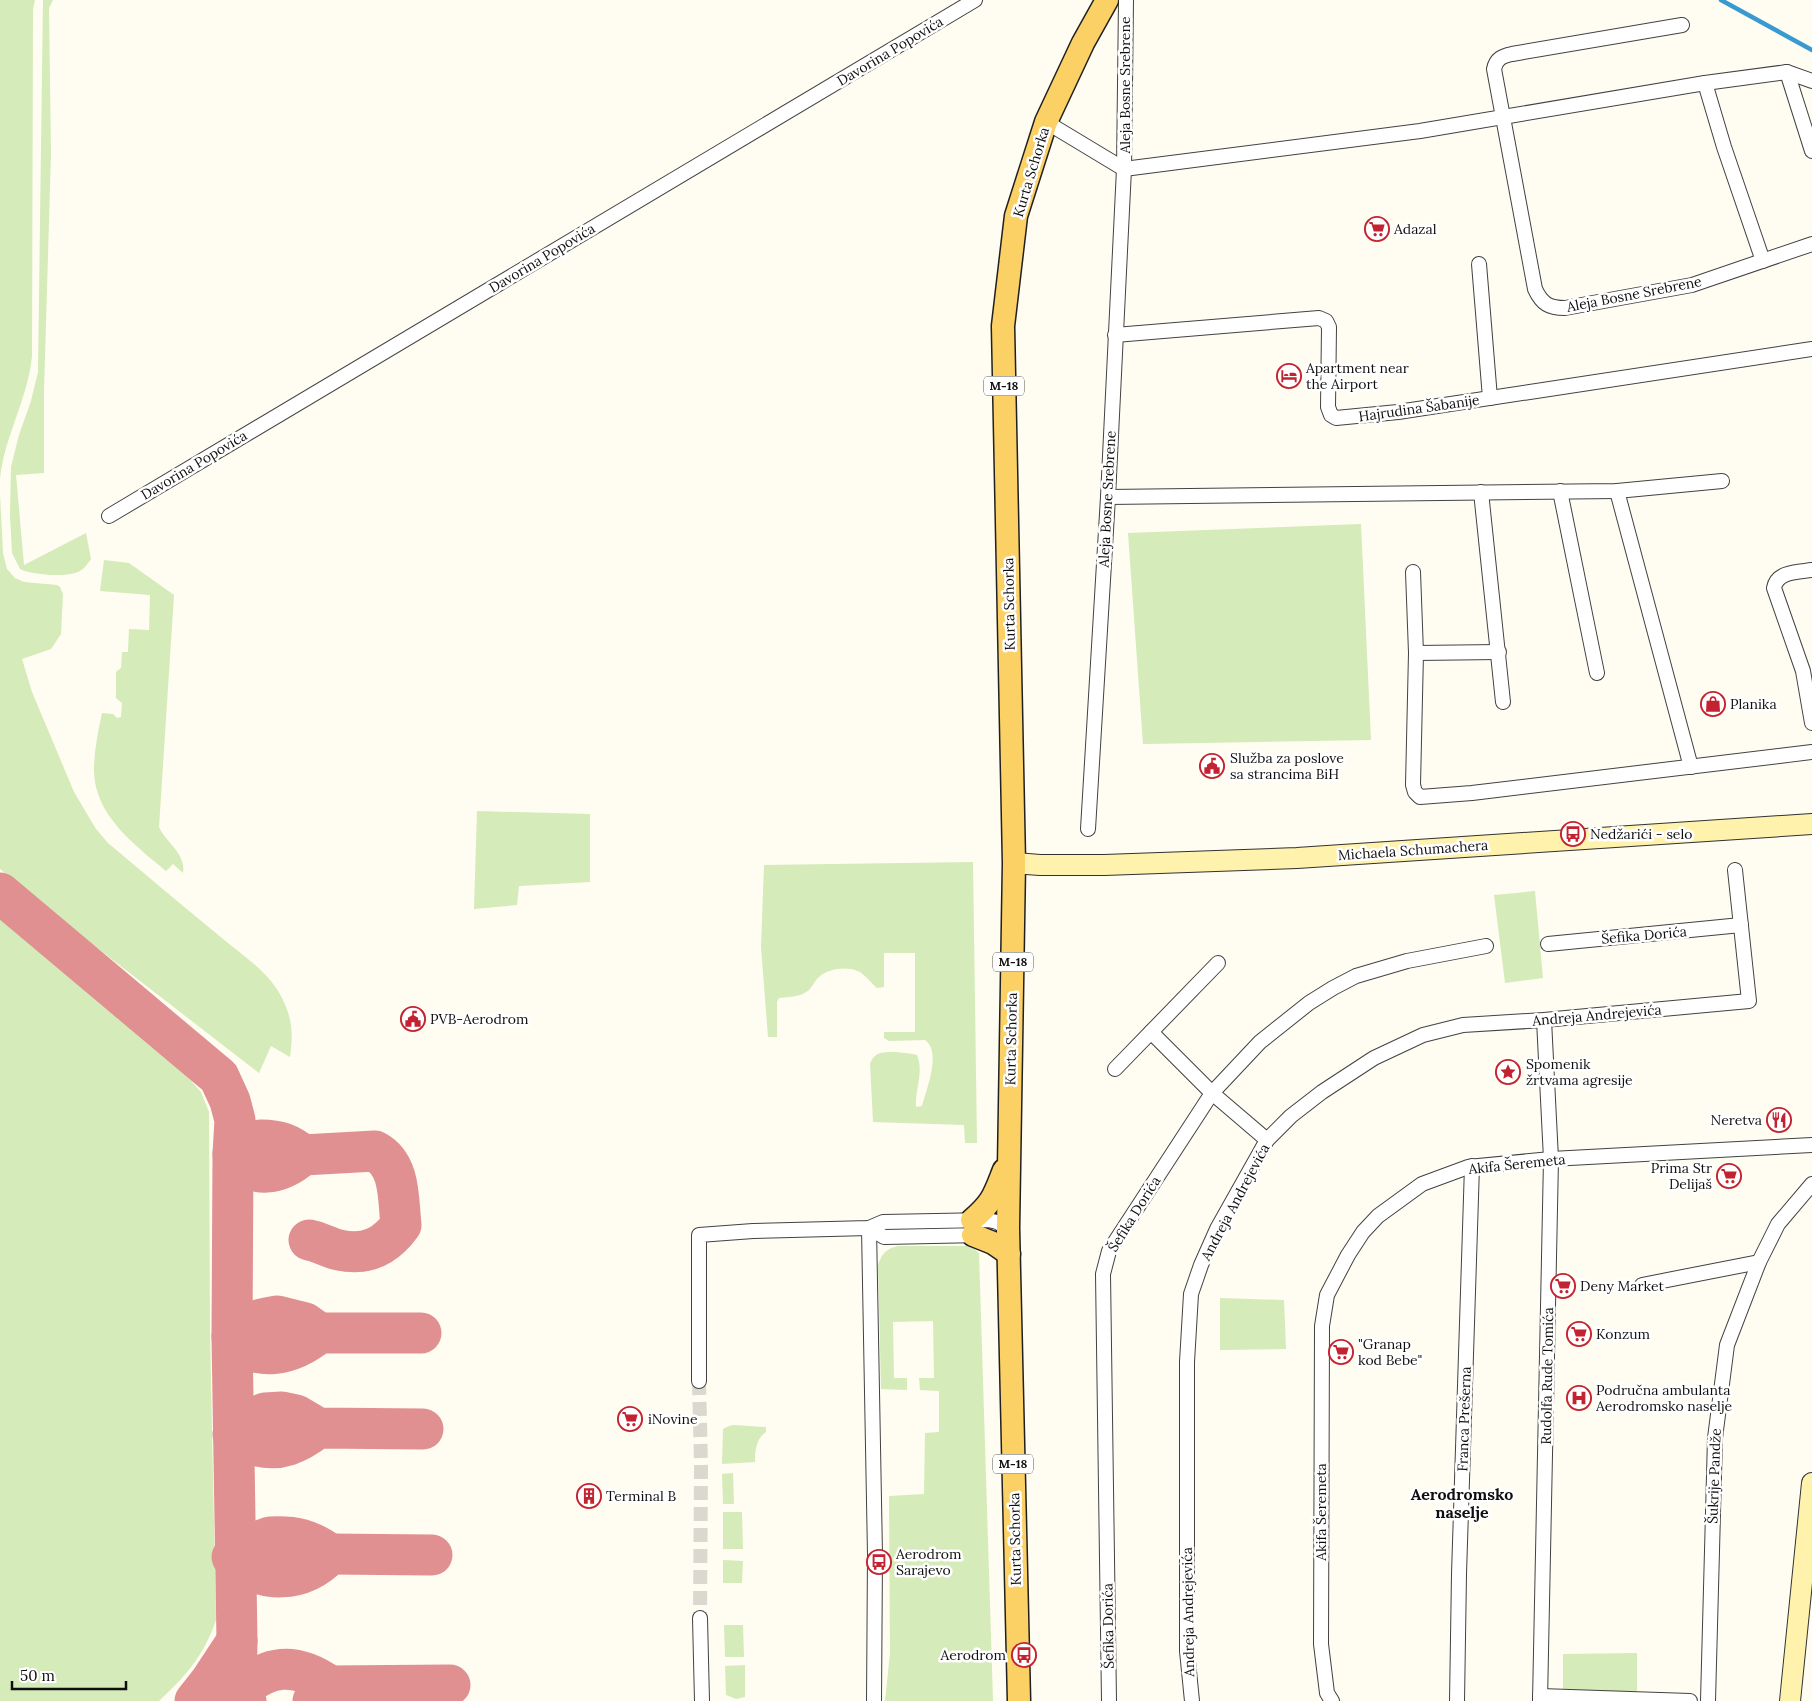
<svg xmlns="http://www.w3.org/2000/svg" width="1812" height="1701" viewBox="0 0 1812 1701" font-family="Lora,serif">
<rect width="100%" height="100%" fill="#fffcf1"/>
<g fill="#d5ebb9">
<path d="M0,0H35L33,9L32,356C28,399 4,437 0,479Z"/>
<path d="M43,0H53L49,8L51,153L44,391V473L16,475L24,565L86,533L91,559C88,563 85,568 80,571C69,578 31,575 20,569L12,553L10,515L11,467L19,435L31,401L38,372Z"/>
<path d="M0,495L3,553L7,569L15,578L24,582L57,585L60,587L63,594L61,634L51,649L22,659L32,692L74,792L96,829L108,843C144,873 180,904 217,934C239,953 269,971 282,998C293,1020 293,1034 290,1057L271,1046L259,1073L65,923L0,869Z"/>
<polygon points="1361,524 1371,740 1143,744 1128,533"/>
<path d="M104,560L129,563L174,595L159,827C166,843 186,853 183,873L173,864L166,871C135,845 94,815 94,770C94,751 98,732 102,713L113,714L117,718L121,717L122,703L116,698V672L121,668L122,652H128L129,629L149,630L150,595L100,591Z"/>
<polygon points="477,811 590,814 590,882 519,886 517,905 474,909"/>
<path d="M973,862L977,1143H965L964,1125L873,1122L870,1063C872,1061 872,1058 875,1056C881,1049 908,1053 917,1055C924,1072 915,1089 916,1107L922,1106C926,1090 942,1052 925,1040L889,1041L884,1038V1032H915V953H884V987L877,988C871,983 867,977 860,972C848,966 829,968 819,977C814,981 812,989 806,992C799,997 788,997 779,998L777,1002V1037H768L761,947L764,865Z"/>
<polygon points="1535,891 1543,978 1505,983 1494,895"/>
<path d="M0,919L185,1074L201,1092L209,1112L210,1332L216,1620C204,1655 186,1676 159,1701H0Z"/>
<path d="M898,1246H970L979,1253L993,1701H885L890,1653L889,1496L924,1494L925,1433L939,1432V1391L920,1390L919,1378H934L933,1321L893,1322L894,1378H907V1390L881,1389L878,1265C882,1253 886,1249 898,1246Z"/>
<polygon points="1220,1298 1284,1300 1286,1349 1220,1350"/>
<path d="M734,1425L766,1427V1432C756,1439 755,1450 755,1462L722,1464L723,1429L729,1426Z"/>
<polygon points="733,1473 734,1504 723,1504 722,1474"/>
<polygon points="723,1512 742,1512 743,1549 723,1549"/>
<polygon points="723,1560 743,1561 742,1583 723,1583"/>
<polygon points="724,1625 743,1625 744,1657 725,1657"/>
<polygon points="1637,1653 1637,1693 1563,1690 1563,1654"/>
<polygon points="745,1665 745,1697 736,1699 726,1695 725,1666"/>
</g>
<g fill="none" stroke-linecap="round" stroke-linejoin="round">
<polyline stroke="#399ad1" stroke-width="4.5" points="1721,0 1812,50"/>
<g stroke="#e19091" stroke-width="41">
<polyline points="0,893 219,1077 230,1101 235,1120 233,1154 232,1337 237,1641 236,1701"/>
<path d="M261,1140C279,1140 289,1144 303,1155C280,1175 252,1181 233,1154C241,1144 249,1142 261,1140Z"/>
<path d="M303,1155L375,1151C401,1165 398,1199 401,1225C385,1247 366,1256 339,1250C329,1248 320,1242 309,1240"/>
<path d="M277,1316L305,1323L319,1333C294,1354 256,1365 232,1337C243,1322 259,1319 277,1316Z"/>
<polyline points="319,1333 421,1333"/>
<path d="M318,1428C299,1443 279,1453 254,1445C247,1443 240,1438 233,1434L240,1426L255,1417L265,1413L282,1412L296,1415L318,1428L423,1429"/>
<path d="M270,1537C296,1536 309,1539 330,1554C303,1583 261,1585 232,1557L254,1543Z"/>
<polyline points="330,1554 432,1555"/>
<polyline points="330,1686 450,1685"/>
<polyline points="195,1701 210,1682 237,1641"/>
<path d="M246,1701L236,1694C267,1664 295,1661 330,1686L324,1694L313,1701"/>
</g>
<polyline stroke="#dbd8cf" stroke-width="14" stroke-dasharray="14 7" stroke-linecap="butt" points="699,1381 701,1465 700,1618"/>
<defs>
<g id="street">
<path d="M1682,25L1512,54C1502,56 1496,59 1494,69L1535,289C1542,304 1549,308 1565,308L1692,285L1812,244"/>
<polyline points="1787,72 1812,151"/>
<polyline points="1705,83 1724,147 1763,261"/>
<polyline points="1046,122 1124,169 1420,131 1705,83 1787,72 1812,81"/>
<polyline points="1479,264 1490,398"/>
<polyline points="1115,335 1319,318 1326,321 1329,327 1328,407 1331,415 1336,418 1398,412 1812,349"/>
<polyline points="1560,491 1597,673"/>
<polyline points="1617,491 1691,767"/>
<polyline points="1481,492 1503,702"/>
<polyline points="1108,497 1617,491 1722,481"/>
<polyline points="109,516 975,0"/>
<path d="M1812,570C1799,572 1777,571 1774,588L1803,671L1812,723"/>
<polyline points="1413,572 1416,653 1413,785 1415,792 1420,797 1472,793 1812,752"/>
<polyline points="1416,653 1499,652"/>
<polyline points="1088,829 1108,497 1124,169 1126,0"/>
<polyline points="1548,944 1741,925"/>
<polyline points="1151,1032 1212,1093 1267,1140"/>
<polyline points="1115,1069 1218,963"/>
<polyline points="869,1228 884,1237 981,1235"/>
<polyline points="869,1228 875,1555 874,1701"/>
<polyline points="1642,1285 1759,1262"/>
<polyline points="699,1381 699,1235 753,1231 869,1228 883,1222 988,1220 997,1222 1008,1228 1004,1230"/>
<polyline points="700,1618 702,1701"/>
<polyline points="1540,1696 1690,1701"/>
<polyline points="1109,1701 1103,1274 1109,1251 1212,1093 1260,1042 1309,1003 1333,988 1356,976 1407,961 1486,946"/>
<polyline points="1192,1701 1187,1651 1187,1362 1191,1294 1201,1265 1217,1229 1267,1140 1291,1116 1322,1092 1374,1058 1423,1035 1463,1025 1544,1020 1749,1001 1735,870"/>
<polyline points="1332,1701 1327,1693 1321,1644 1322,1326 1327,1295 1348,1255 1363,1232 1378,1216 1422,1184 1468,1167 1551,1159 1812,1145"/>
<polyline points="1457,1701 1459,1574 1472,1166"/>
<polyline points="1540,1701 1551,1159 1544,1020"/>
<polyline points="1708,1701 1715,1438 1727,1345 1759,1262 1778,1224 1812,1184"/>
</g>
<g id="secondary">
<polyline points="1014,863 1040,865 1104,865 1297,858 1812,824"/>
<polyline points="1790,1701 1812,1483"/>
</g>
<g id="primary">
<path d="M972,1220C993,1202 994,1195 1004,1170"/>
<polyline points="973,1235 993,1243 1009,1254"/>
<polyline points="1019,1701 1008,1228 1014,863 1003,326 1016,216 1046,122 1083,43 1107,0"/>
</g>
</defs>
<use href="#street" stroke="#424242" stroke-width="16"/>
<use href="#secondary" stroke="#313131" stroke-width="22"/>
<use href="#primary" stroke="#202020" stroke-width="25"/>
<use href="#street" stroke="#fff" stroke-width="14"/>
<use href="#secondary" stroke="#fff2ac" stroke-width="20"/>
<use href="#primary" stroke="#fbd064" stroke-width="22"/>
</g>
<defs>
<symbol id="supermarket-ring" viewBox="-11 -11 22 22"><circle r="9.5" fill="#fff" stroke="#c32331" stroke-width="1.5"/><path d="M-6-5.5h2.5l.6 2H6L4.5 2H-2.5L-4.4-4H-6ZM-1.5 3.2a1.3 1.3 0 1 0 .1 0ZM3 3.2a1.3 1.3 0 1 0 .1 0Z" fill="#c32331"/></symbol>
<symbol id="hotel-ring" viewBox="-11 -11 22 22"><circle r="9.5" fill="#fff" stroke="#c32331" stroke-width="1.5"/><path d="M-6-4.5h1.5V1H6V5H4.5V3h-9V5H-6ZM-4 0a1.8 1.8 0 1 1 3.6 0ZM.5 0V-2.5h3Q6-2.5 6 0Z" fill="#c32331"/></symbol>
<symbol id="shop-ring" viewBox="-11 -11 22 22"><circle r="9.5" fill="#fff" stroke="#c32331" stroke-width="1.5"/><path d="M-5-2.5h2.3a2.7 3.5 0 0 1 5.4 0H5L5.5 6h-11ZM-1.5-2.5h3a1.5 2.3 0 0 0-3 0Z" fill="#c32331"/></symbol>
<symbol id="civic-ring" viewBox="-11 -11 22 22"><circle r="9.5" fill="#fff" stroke="#c32331" stroke-width="1.5"/><path d="M-.6-6.5H3V-4.5H.6V-3L4-1V1h2V6H-6V1h2V-1L-.6-3ZM-1.2 2.5V6h2.4V2.5Z" fill="#c32331"/></symbol>
<symbol id="bus-ring" viewBox="-11 -11 22 22"><circle r="9.5" fill="#fff" stroke="#c32331" stroke-width="1.5"/><path d="M-5-6H5V4H4V6H2V4H-2V6H-4V4H-5ZM-3.5-4V0h7V-4ZM-3.5 1.2v1.5H-2V1.2ZM2 1.2v1.5H3.5V1.2Z" fill="#c32331"/></symbol>
<symbol id="sight-ring" viewBox="-11 -11 22 22"><circle r="9.5" fill="#fff" stroke="#c32331" stroke-width="1.5"/><path d="M0-6L1.8-2.2L6-1.7L2.9 1.2L3.7 5.4L0 3.3L-3.7 5.4L-2.9 1.2L-6-1.7L-1.8-2.2Z" fill="#c32331"/></symbol>
<symbol id="restaurant-ring" viewBox="-11 -11 22 22"><circle r="9.5" fill="#fff" stroke="#c32331" stroke-width="1.5"/><path d="M-5-6h1v4h1v-4h1v4h1v-4h1v5L-1.5 .5V6h-2V.5L-5-1ZM5-6V6H3V1.5H1.5Q1.5-4 5-6Z" fill="#c32331"/></symbol>
<symbol id="hospital-ring" viewBox="-11 -11 22 22"><circle r="9.5" fill="#fff" stroke="#c32331" stroke-width="1.5"/><path d="M-5-5h3v3.5h4V-5h3V5h-3V1.5h-4V5h-3Z" fill="#c32331"/></symbol>
<symbol id="building-ring" viewBox="-11 -11 22 22"><circle r="9.5" fill="#fff" stroke="#c32331" stroke-width="1.5"/><path d="M-4-6H4V6H1V3H-1V6H-4ZM-2.5-4.3h1.7v1.8h-1.7ZM.8-4.3h1.7v1.8H.8ZM-2.5-1h1.7V.8h-1.7ZM.8-1h1.7V.8H.8Z" fill="#c32331"/></symbol>
</defs>
<g fill-rule="evenodd">
<use href="#supermarket-ring" x="1363" y="215" width="28" height="28"/>
<use href="#hotel-ring" x="1275" y="362" width="28" height="28"/>
<use href="#shop-ring" x="1699" y="690" width="28" height="28"/>
<use href="#civic-ring" x="1198" y="752" width="28" height="28"/>
<use href="#bus-ring" x="1559" y="820" width="28" height="28"/>
<use href="#civic-ring" x="399" y="1005" width="28" height="28"/>
<use href="#sight-ring" x="1494" y="1058" width="28" height="28"/>
<use href="#restaurant-ring" x="1765" y="1106" width="28" height="28"/>
<use href="#supermarket-ring" x="1715" y="1162" width="28" height="28"/>
<use href="#supermarket-ring" x="1549" y="1272" width="28" height="28"/>
<use href="#supermarket-ring" x="1565" y="1320" width="28" height="28"/>
<use href="#supermarket-ring" x="1327" y="1338" width="28" height="28"/>
<use href="#hospital-ring" x="1565" y="1384" width="28" height="28"/>
<use href="#supermarket-ring" x="616" y="1405" width="28" height="28"/>
<use href="#building-ring" x="575" y="1482" width="28" height="28"/>
<use href="#bus-ring" x="865" y="1548" width="28" height="28"/>
<use href="#bus-ring" x="1010" y="1641" width="28" height="28"/>
</g>
<g text-anchor="middle" stroke-width="5" stroke-linejoin="round" paint-order="stroke">
<g fill="#fff" stroke="#575757" stroke-width="1">
<rect x="984" y="376.5" width="40" height="19" rx="4"/>
<rect x="993" y="952.5" width="40" height="19" rx="4"/>
<rect x="993" y="1454.5" width="40" height="19" rx="4"/>
</g>
<g font-size="12" font-weight="bold" fill="#0f0f0f">
<text x="1004" y="390">M-18</text>
<text x="1013" y="966">M-18</text>
<text x="1013" y="1468">M-18</text>
</g>
<g font-size="14" fill="#0f0f0f" stroke="#fff">
<text transform="translate(890 51) rotate(-31)" y="5">Davorina Popovića</text>
<text transform="translate(1125 85) rotate(-90)" y="5">Aleja Bosne Srebrene</text>
<text transform="translate(1031 172) rotate(-73)" y="5">Kurta Schorka</text>
<text transform="translate(542 258) rotate(-31)" y="5">Davorina Popovića</text>
<text transform="translate(1634 294) rotate(-11)" y="5">Aleja Bosne Srebrene</text>
<text transform="translate(1419 408) rotate(-8)" y="5">Hajrudina Šabanije</text>
<text transform="translate(194 465) rotate(-31)" y="5">Davorina Popovića</text>
<text transform="translate(1107 499) rotate(-87)" y="5">Aleja Bosne Srebrene</text>
<text transform="translate(1009 604) rotate(-91)" y="5">Kurta Schorka</text>
<text transform="translate(1413 850) rotate(-4)" y="5">Michaela Schumachera</text>
<text transform="translate(1644 935) rotate(-5)" y="5">Šefika Dorića</text>
<text transform="translate(1597 1015) rotate(-5)" y="5">Andreja Andrejevića</text>
<text transform="translate(1011 1039) rotate(-89)" y="5">Kurta Schorka</text>
<text transform="translate(1517 1164) rotate(-6)" y="5">Akifa Šeremeta</text>
<text transform="translate(1235 1202) rotate(-62)" y="5">Andreja Andrejevića</text>
<text transform="translate(1134 1214) rotate(-58)" y="5">Šefika Dorića</text>
<text transform="translate(1547 1376) rotate(-89)" y="5">Rudolfa Rude Tomića</text>
<text transform="translate(1464 1419) rotate(-88)" y="5">Franca Prešerna</text>
<text transform="translate(1714 1476) rotate(-88)" y="5">Šukrije Pandže</text>
<text transform="translate(1321 1512) rotate(-90)" y="5">Akifa Šeremeta</text>
<text transform="translate(1015 1539) rotate(-91)" y="5">Kurta Schorka</text>
<text transform="translate(1188 1612) rotate(-91)" y="5">Andreja Andrejevića</text>
<text transform="translate(1108 1626) rotate(-91)" y="5">Šefika Dorića</text>
</g>
<g font-size="14" fill="#0f0f0f" stroke="#fff" text-anchor="start">
<text x="1394" y="234">Adazal</text>
<text x="1306" y="373">Apartment near<tspan x="1306" dy="16">the Airport</tspan></text>
<text x="1730" y="709">Planika</text>
<text x="1230" y="763">Služba za poslove<tspan x="1230" dy="16">sa strancima BiH</tspan></text>
<text x="1590" y="839">Nedžarići - selo</text>
<text x="430" y="1024">PVB-Aerodrom</text>
<text x="1526" y="1069">Spomenik<tspan x="1526" dy="16">žrtvama agresije</tspan></text>
<text x="1762" y="1125" text-anchor="end">Neretva</text>
<text x="1712" y="1173" text-anchor="end">Prima Str<tspan x="1712" dy="16">Delijaš</tspan></text>
<text x="1580" y="1291">Deny Market</text>
<text x="1596" y="1339">Konzum</text>
<text x="1358" y="1349">"Granap<tspan x="1358" dy="16">kod Bebe"</tspan></text>
<text x="1596" y="1395">Područna ambulanta<tspan x="1596" dy="16">Aerodromsko naselje</tspan></text>
<text x="648" y="1424">iNovine</text>
<text x="606" y="1501">Terminal B</text>
<text x="896" y="1559">Aerodrom<tspan x="896" dy="16">Sarajevo</tspan></text>
<text x="1006" y="1660" text-anchor="end">Aerodrom</text>
</g>
<g font-size="16" font-weight="bold" fill="#0f0f0f" stroke="#fff">
<text x="1462" y="1500">Aerodromsko<tspan x="1462" dy="18">naselje</tspan></text>
</g>
</g>
<path d="M12 1681v8h114v-8" fill="none" stroke="#0f0f0f" stroke-width="2.5"/>
<text x="20" y="1681" font-size="15" fill="#0f0f0f" stroke="#ffffff" stroke-width="4" paint-order="stroke">50 m</text>
</svg>
